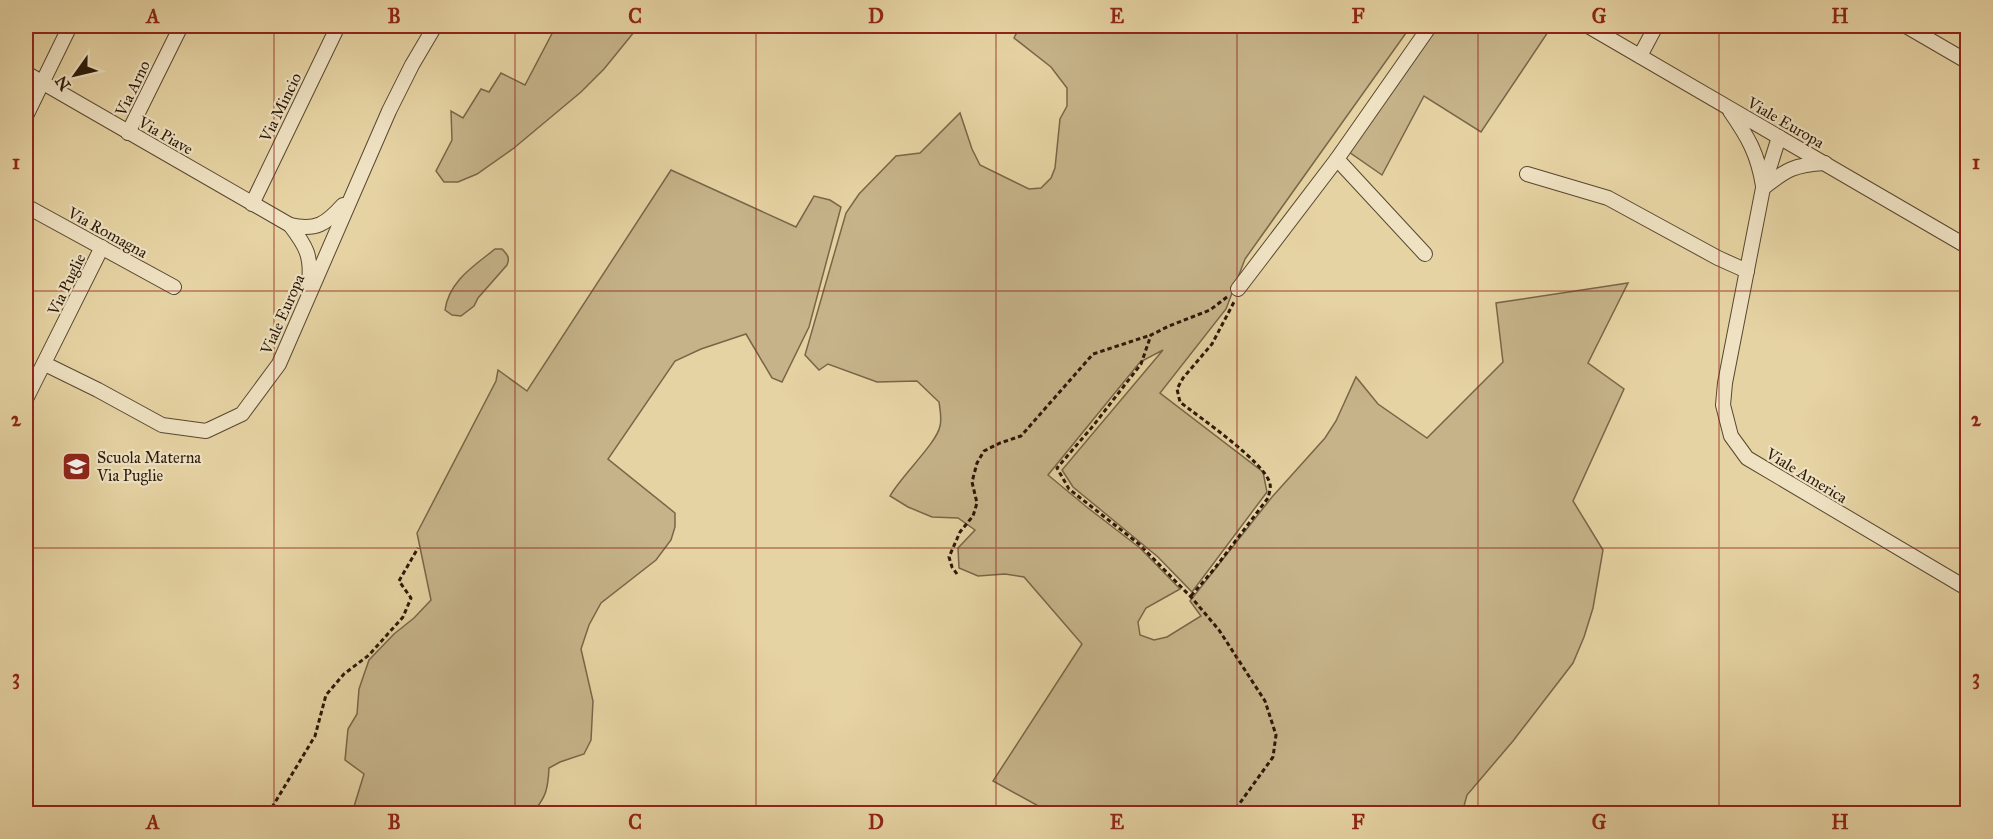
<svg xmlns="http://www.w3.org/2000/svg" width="1993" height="839" viewBox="0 0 1993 839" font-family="'IM FELL Great Primer',serif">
<rect width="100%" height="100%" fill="#e6d3a3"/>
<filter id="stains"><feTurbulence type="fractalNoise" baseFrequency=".00333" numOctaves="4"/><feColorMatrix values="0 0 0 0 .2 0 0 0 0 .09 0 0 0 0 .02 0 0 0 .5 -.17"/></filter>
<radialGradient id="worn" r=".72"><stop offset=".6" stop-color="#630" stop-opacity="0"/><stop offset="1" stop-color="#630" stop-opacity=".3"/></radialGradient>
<g fill="#c6b389" stroke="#786648" stroke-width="1.5">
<polygon points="556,26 639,26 604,69 581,92 514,148 477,174 458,182 444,182 436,171 452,140 451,111 463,118 481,89 489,92 501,73 525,85"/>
<path d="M1020,26H1411L1245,259L1226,309L1160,393L1263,472L1267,492L1192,592L1158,557L1073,487L1062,470L1163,350L1140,362L1048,475L1088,508L1140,548L1180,589L1146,608L1138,622L1140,635L1154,640L1167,637L1201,616L1190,601L1272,497L1325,438L1336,421L1356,377L1378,404L1427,438L1503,362L1496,303L1628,283L1588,363L1624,389L1573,501L1603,550L1593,608L1584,637L1573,663L1513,741L1467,795L1462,813H1051L993,781L1082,644L1024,577L1005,574L978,576L959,568L958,548L975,530L958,518L932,517L908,507L890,496C901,476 937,443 940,426C942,419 940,409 939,402L917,381L877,382L828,364L819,370L805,355L846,213L859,194L896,156L920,153L960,113L972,149L980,165L1029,189L1041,188L1051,178L1055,168L1060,119L1067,106V88L1051,67L1014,38Z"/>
<polygon points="1438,26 1552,26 1481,132 1424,96 1382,175 1349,152"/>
<path d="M671,170L796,227L814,196L830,200L841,207L809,327L782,382L772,378L746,334L701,349L675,361L608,459L675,513V527L671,540L656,560L601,603L589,625L581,649L593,701L591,740L584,754L560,762L549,768C548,789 546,798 532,813H352L364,774L345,760L348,729L357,714L359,689L369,660L394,634L414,618L431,600L417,533L496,381L498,370L527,391Z"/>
<path d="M495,249H502C508,255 510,258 507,265L478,298L474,306L461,316L452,315L445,310C449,281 474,266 495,249Z"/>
</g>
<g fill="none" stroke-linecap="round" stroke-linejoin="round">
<defs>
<g id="street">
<polyline points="1588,26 1968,247"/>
<polyline points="1906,26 1968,62"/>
<polyline points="1640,56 1656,26"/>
<path d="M26,73L290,225C316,231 326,224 343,205"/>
<path d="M1730,111C1748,137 1758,154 1763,186"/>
<polyline points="26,116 70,26"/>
<polyline points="128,133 181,26"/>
<polyline points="1779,137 1763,188 1725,383 1723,405 1731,436 1747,458 1968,589"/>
<polyline points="1527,174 1608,198 1718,258 1747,271"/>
<path d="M1763,188C1787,169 1794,165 1825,163"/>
<polyline points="252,204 338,26"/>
<polyline points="26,206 174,287"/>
<path d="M290,225C306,246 312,256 309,283"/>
<polyline points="1425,254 1337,159 1430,26"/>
<polyline points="1238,289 1337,159"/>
<polyline points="45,364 98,390 162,425 206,431 242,414 279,364 389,111 412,65 435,26"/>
<polyline points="26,399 102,247"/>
</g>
</defs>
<use href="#street" stroke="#58472f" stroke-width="16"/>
<g stroke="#291808" stroke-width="3" stroke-dasharray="4.5 3" stroke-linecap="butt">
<polyline points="1227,297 1210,310 1169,326 1151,335 1141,364 1093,426 1057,468 1069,489 1139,544 1191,597 1219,630 1265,701 1276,735 1273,757 1232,814"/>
<polyline points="957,574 952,567 949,557 960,532 973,516 977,503 972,482 977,463 984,451 1000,443 1021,436 1093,354 1151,335"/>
<path d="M1191,596L1215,568L1268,498C1269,494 1271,488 1270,484C1266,463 1199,417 1180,402L1177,389L1183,378L1212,344L1234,302"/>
<polyline points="268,814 315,736 326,695 344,674 369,655 403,617 411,598 399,581 418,548"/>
</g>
<use href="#street" stroke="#efe2c3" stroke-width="14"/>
</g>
<path fill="none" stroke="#8f2418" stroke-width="1.5" stroke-opacity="0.55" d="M274,26V814M515,26V814M756,26V814M996,26V814M1237,26V814M1478,26V814M1719,26V814M26,291H1968M26,548H1968"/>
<defs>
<symbol id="school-square" viewBox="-11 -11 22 22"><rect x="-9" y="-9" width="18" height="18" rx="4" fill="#8f2418" stroke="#efe2c3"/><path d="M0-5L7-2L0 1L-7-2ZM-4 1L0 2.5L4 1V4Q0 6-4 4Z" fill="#fff"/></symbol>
</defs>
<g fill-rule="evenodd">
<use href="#school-square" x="60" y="450" width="33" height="33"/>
</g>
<g text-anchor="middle" stroke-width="4.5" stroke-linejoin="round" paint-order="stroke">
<g font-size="16" fill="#291808" stroke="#efe2c3">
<text transform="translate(132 88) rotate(-64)" y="6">Via Arno</text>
<text transform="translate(280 107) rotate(-64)" y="6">Via Mincio</text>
<text transform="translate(1786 122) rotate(30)" y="6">Viale Europa</text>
<text transform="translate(166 135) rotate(30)" y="6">Via Piave</text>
<text transform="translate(108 232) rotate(29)" y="6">Via Romagna</text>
<text transform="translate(66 284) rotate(-64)" y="6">Via Puglie</text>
<text transform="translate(282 314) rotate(-66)" y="6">Viale Europa</text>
<text transform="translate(1807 475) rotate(31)" y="6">Viale America</text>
</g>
<g font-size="16" fill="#291808" stroke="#efe2c3" text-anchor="start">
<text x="97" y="463">Scuola Materna<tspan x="97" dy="18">Via Puglie</tspan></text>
</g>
</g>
<rect width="1993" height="839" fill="none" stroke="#e6d3a3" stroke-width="66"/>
<g transform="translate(75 75) rotate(236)" stroke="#efe2c3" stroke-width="4.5" paint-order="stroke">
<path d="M0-4.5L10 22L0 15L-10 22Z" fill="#291808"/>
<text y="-9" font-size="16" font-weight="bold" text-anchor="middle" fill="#291808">N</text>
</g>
<rect x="33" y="33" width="1927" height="773" fill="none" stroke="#8f2418" stroke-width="2"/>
<g font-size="20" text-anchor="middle" font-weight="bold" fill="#8f2418">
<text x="153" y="23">A</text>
<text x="394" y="23">B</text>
<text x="635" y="23">C</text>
<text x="876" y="23">D</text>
<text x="1117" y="23">E</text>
<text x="1358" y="23">F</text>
<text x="1599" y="23">G</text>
<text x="1840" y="23">H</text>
<text x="16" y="169">1</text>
<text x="1976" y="169">1</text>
<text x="16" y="426">2</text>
<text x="1976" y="426">2</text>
<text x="16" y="684">3</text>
<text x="1976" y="684">3</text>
<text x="153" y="829">A</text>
<text x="394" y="829">B</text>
<text x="635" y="829">C</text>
<text x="876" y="829">D</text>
<text x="1117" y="829">E</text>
<text x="1358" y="829">F</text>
<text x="1599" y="829">G</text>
<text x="1840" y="829">H</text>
</g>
<rect width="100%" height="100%" filter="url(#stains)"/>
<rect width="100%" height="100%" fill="url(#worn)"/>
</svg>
